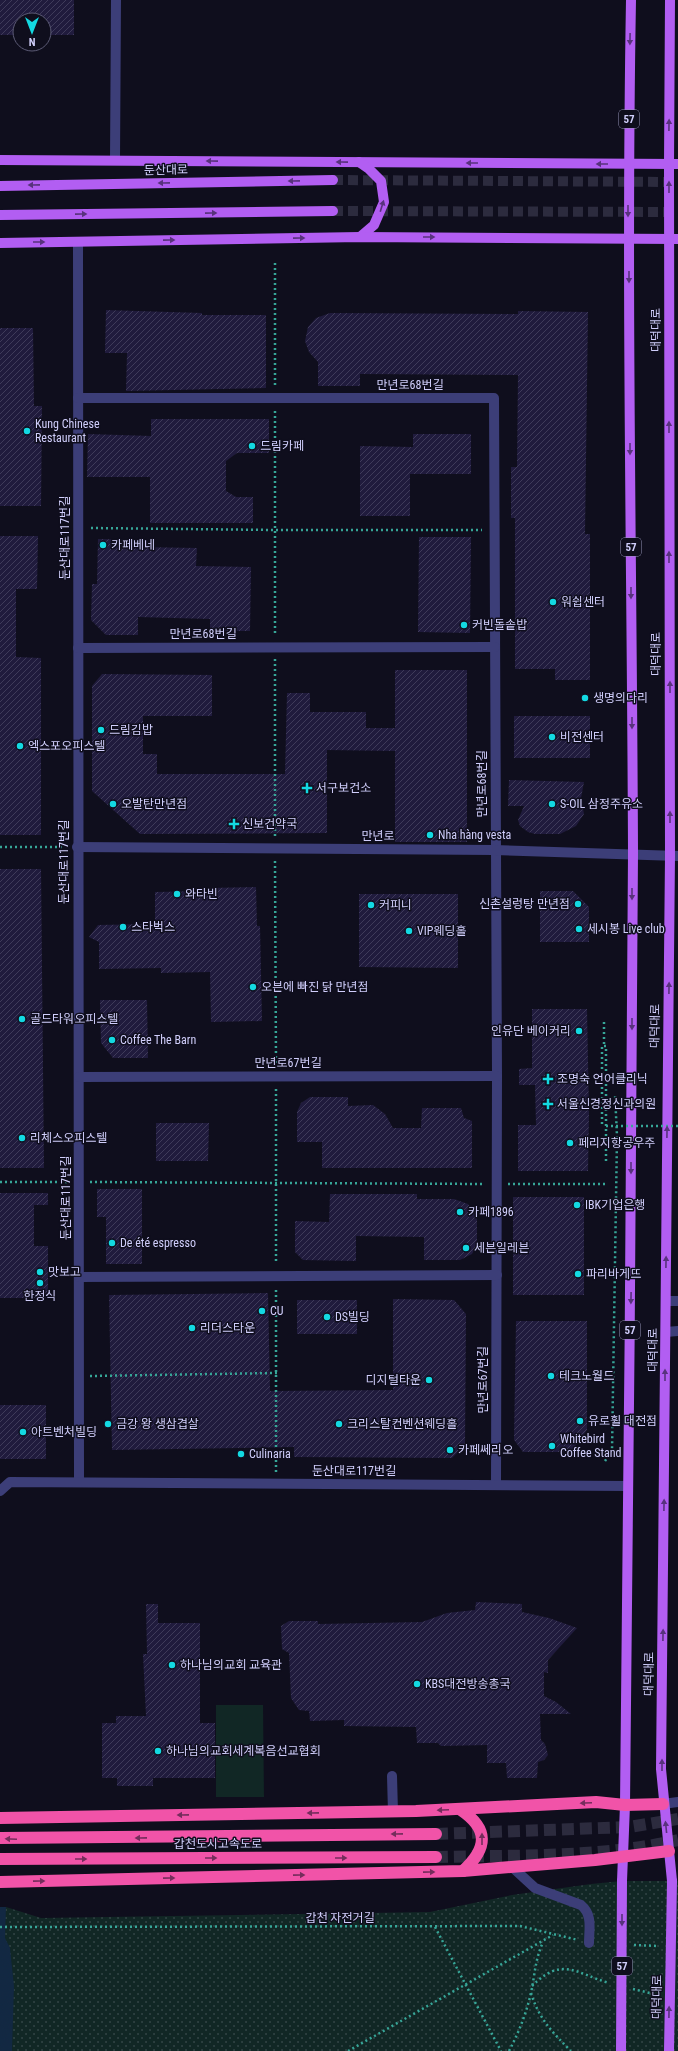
<svg xmlns="http://www.w3.org/2000/svg" width="678" height="2051" viewBox="0 0 678 2051" font-family="'Roboto Condensed','Noto Sans KR',sans-serif">
<defs>
<pattern id="park-dots" width="8" height="8" patternUnits="userSpaceOnUse"><rect width="8" height="8" fill="#112725"/><path d="M2 2h.1M6 6h.1" fill="none" stroke="#334546" stroke-width="1.8" stroke-linecap="round"/></pattern>
<pattern id="building-hatch" width="6" height="6" patternUnits="userSpaceOnUse"><rect width="6" height="6" fill="#201b3d"/><path d="M-1 1l2-2M0 6l6-6M5 7l2-2" fill="none" stroke="#3f3b5a"/></pattern>
</defs>
<rect width="100%" height="100%" fill="#0f0e1d"/>
<polygon fill="url(#park-dots)" points="622,1881 678,1881 678,2051 0,2051 0,1907 6,1907 41,1918 430,1912 512,1895 591,1884"/>
<polygon fill="#112725" points="216,1705 263,1705 264,1797 216,1797"/>
<polygon fill="#122842" points="0,1907 6,1907 5,1938 10,1948 14,1986 12,2051 0,2051"/>
<g fill="url(#building-hatch)">
<polygon points="0,0 74,0 74,35 44,35 44,20 20,20 20,35 0,35"/>
<polygon points="106,310 202,313 202,315 266,315 266,388 126,391 127,353 105,353"/>
<polygon points="518,311 588,312 585,534 590,534 590,680 555,680 555,669 515,669 515,518 511,518 511,467 517,467 518,375 360,374 360,386 318,386 318,362 309,352 305,341 308,327 316,318 330,313 518,314"/>
<polygon points="0,328 33,328 34,406 42,406 41,506 0,506"/>
<polygon points="151,419 269,419 269,453 237,453 226,461 226,491 236,497 253,497 253,523 150,523 150,477 87,477 88,434 151,436"/>
<polygon points="413,434 471,434 471,474 410,474 410,516 360,516 360,446 413,447"/>
<polygon points="0,536 38,536 37,589 16,589 16,657 41,658 41,835 0,835"/>
<polygon points="419,537 471,537 470,633 418,632"/>
<polygon points="98,539 140,540 140,547 197,548 196,566 251,567 250,631 210,631 210,619 138,617 138,635 106,635 91,620 92,584 97,584"/>
<polygon points="395,670 467,670 467,842 395,842 395,751 327,750 327,833 140,834 92,791 92,686 102,674 212,675 212,716 143,716 143,754 157,754 157,774 285,774 287,693 310,693 310,712 366,712 366,728 395,728"/>
<rect x="514" y="716" width="76" height="42"/>
<polygon points="509,780 584,782 581,798 584,814 576,826 560,834 535,834 528,832 520,826 518,820 524,806 508,806"/>
<polygon points="0,869 41,869 44,1168 0,1168"/>
<polygon points="256,887 257,926 260,926 262,1021 211,1022 210,972 161,973 161,968 99,969 99,942 89,937 98,925 155,924 155,892 209,891 209,888"/>
<polygon points="540,891 573,891 589,907 589,942 540,942"/>
<polygon points="359,894 458,894 458,968 359,967"/>
<polygon points="100,1000 147,1000 148,1058 113,1058 101,1043"/>
<polygon points="532,1009 587,1009 589,1113 588,1171 518,1171 518,1125 536,1125 535,1085 519,1085 519,1069 532,1068"/>
<polygon points="310,1097 348,1097 348,1106 373,1105 385,1114 393,1128 421,1128 422,1108 461,1108 464,1118 472,1121 472,1168 322,1168 322,1142 297,1142 297,1112 301,1103"/>
<polygon points="156,1123 209,1123 208,1161 156,1161"/>
<polygon points="97,1189 142,1189 142,1264 106,1264 106,1217 97,1217"/>
<polygon points="0,1193 48,1193 48,1205 34,1205 34,1246 48,1246 48,1298 0,1298"/>
<polygon points="330,1194 417,1194 417,1199 454,1199 468,1204 477,1216 477,1244 472,1254 460,1260 424,1260 424,1237 356,1236 356,1261 303,1260 295,1252 295,1221 329,1222"/>
<rect x="513" y="1197" width="71" height="98"/>
<polygon points="268,1293 270,1391 393,1390 393,1299 454,1300 466,1314 465,1445 452,1458 294,1457 294,1447 112,1450 109,1295"/>
<rect x="297" y="1300" width="60" height="34"/>
<polygon points="516,1321 587,1321 587,1430 571,1452 523,1452 514,1440"/>
<rect x="0" y="1405" width="46" height="54"/>
<polygon points="476,1602 522,1604 522,1612 549,1618 577,1628 548,1660 548,1673 544,1672 544,1696 556,1702 571,1714 540,1714 541,1740 545,1744 548,1755 544,1760 538,1762 537,1778 507,1778 506,1763 487,1763 487,1745 441,1746 438,1743 417,1743 416,1727 344,1726 344,1720 310,1721 309,1711 299,1710 291,1698 289,1653 282,1649 281,1626 289,1621 318,1621 318,1624 422,1622 447,1613 475,1610"/>
<polygon points="146,1604 158,1604 158,1623 200,1623 200,1723 215,1723 215,1778 153,1778 153,1786 117,1786 117,1778 102,1778 102,1723 116,1723 116,1716 146,1716 143,1654 147,1654"/>
</g>
<g fill="none" stroke-linecap="round" stroke-linejoin="round">
<g stroke="#2c2b3e" stroke-width="10" stroke-dasharray="10 5" stroke-linecap="butt">
<polyline points="333,180 678,182"/>
<polyline points="333,211 678,212"/>
</g>
<g stroke="#2c2b3e" stroke-width="12" stroke-dasharray="12 6" stroke-linecap="butt">
<polyline points="436,1834 629,1827 678,1819"/>
<path d="M436,1857C516,1855 600,1858 678,1840"/>
</g>
<g stroke="#37a698" stroke-width="2.5" stroke-dasharray="2 3" stroke-linecap="butt">
<polyline points="275,263 275,386"/>
<polyline points="275,411 275,636"/>
<polyline points="91,528 276,530 482,530"/>
<polyline points="275,659 275,836"/>
<polyline points="0,847 65,847"/>
<polyline points="275,861 276,1064"/>
<polyline points="604,1022 604,1046"/>
<polyline points="276,1089 276,1264"/>
<polyline points="602,1124 602,1046 606,1046 606,1164"/>
<polyline points="0,1182 67,1182"/>
<polyline points="90,1182 485,1184"/>
<polyline points="508,1184 605,1184"/>
<polyline points="90,1376 277,1373"/>
<polyline points="605,1461 612,1451 617,1136 615,1094"/>
<polyline points="276,1472 276,1289"/>
<polyline points="0,1927 520,1926 578,1940"/>
<polyline points="435,1927 501,2051"/>
<polyline points="634,1945 659,1946"/>
<path d="M532,1986C562,1956 575,1973 609,1983"/>
<polyline points="633,1989 658,1995"/>
<path d="M531,1993C539,2019 552,2032 571,2051"/>
<polyline points="348,2051 553,1935"/>
<path d="M509,2051C519,2032 526,2014 531,1993C535,1974 535,1960 543,1942"/>
</g>
<g stroke="#3c3e78" stroke-width="10">
<polyline points="115,160 116,0"/>
<polyline points="78,242 79,1482"/>
<polyline points="78,398 494,398 497,1076 496,1485"/>
<polyline points="78,648 495,647"/>
<polyline points="77,847 494,850 678,856"/>
<polyline points="79,1077 497,1076"/>
<polyline points="79,1277 497,1275"/>
<polyline points="666,1301 678,1301"/>
<polyline points="666,1332 678,1331"/>
<polyline points="0,1491 10,1482 628,1486"/>
<polyline points="392,1776 393,1812"/>
<polyline points="663,1804 678,1802"/>
<path d="M511,1866L535,1888L581,1905C593,1915 589,1929 589,1943"/>
</g>
<g stroke="#b25ef2" stroke-width="10">
<polyline points="670,0 669,164 670,856 661,1769 672,1881"/>
<polyline points="0,160 678,164"/>
<polyline points="359,162 369,169 381,181 384,202 374,225 360,237"/>
<polyline points="0,186 333,180"/>
<polyline points="0,215 333,211"/>
<polyline points="0,243 360,237 678,239"/>
<path d="M622,1881L625,1805C627,1488 633,1170 633,853C632,568 626,284 631,0"/>
</g>
<g stroke="#f153a8" stroke-width="12">
<path d="M461,1810C489,1829 488,1848 463,1871"/>
<polyline points="0,1818 416,1811 596,1802 625,1805 663,1804"/>
<polyline points="0,1838 436,1834"/>
<polyline points="0,1859 436,1857"/>
<polyline points="0,1882 463,1871 595,1860 669,1851"/>
</g>
<polyline stroke="#37a698" stroke-width="2.5" stroke-dasharray="2 3" stroke-linecap="butt" points="606,1126 678,1126"/>
<g stroke="#b25ef2" stroke-width="10">
<polyline points="621,2051 622,1881"/>
<polyline points="669,2051 672,1881"/>
</g>
</g>
<defs><path id="oneway-solid" d="M-6-.8H1V-3.2L6.5 0L1 3.2V.8H-6Z"/></defs>
<g fill="#58327d">
<use href="#oneway-solid" transform="translate(630 39) rotate(91)"/>
<use href="#oneway-solid" transform="translate(669 125) rotate(-89)"/>
<use href="#oneway-solid" transform="translate(212 161) rotate(-179)"/>
<use href="#oneway-solid" transform="translate(342 162) rotate(-179)"/>
<use href="#oneway-solid" transform="translate(472 163) rotate(-180)"/>
<use href="#oneway-solid" transform="translate(602 164) rotate(-180)"/>
<use href="#oneway-solid" transform="translate(294 181) rotate(179)"/>
<use href="#oneway-solid" transform="translate(164 183) rotate(179)"/>
<use href="#oneway-solid" transform="translate(34 185) rotate(179)"/>
<use href="#oneway-solid" transform="translate(669 187) rotate(-90)"/>
<use href="#oneway-solid" transform="translate(382 206) rotate(-73)"/>
<use href="#oneway-solid" transform="translate(628 211) rotate(90)"/>
<use href="#oneway-solid" transform="translate(211 213) rotate(-1)"/>
<use href="#oneway-solid" transform="translate(81 214) rotate(-1)"/>
<use href="#oneway-solid" transform="translate(429 237)"/>
<use href="#oneway-solid" transform="translate(299 238) rotate(-1)"/>
<use href="#oneway-solid" transform="translate(169 240) rotate(-1)"/>
<use href="#oneway-solid" transform="translate(39 242)"/>
<use href="#oneway-solid" transform="translate(629 277) rotate(90)"/>
<use href="#oneway-solid" transform="translate(669 427) rotate(-90)"/>
<use href="#oneway-solid" transform="translate(630 449) rotate(90)"/>
<use href="#oneway-solid" transform="translate(669 557) rotate(-90)"/>
<use href="#oneway-solid" transform="translate(631 593) rotate(90)"/>
<use href="#oneway-solid" transform="translate(670 687) rotate(-90)"/>
<use href="#oneway-solid" transform="translate(632 723) rotate(90)"/>
<use href="#oneway-solid" transform="translate(670 817) rotate(-90)"/>
<use href="#oneway-solid" transform="translate(632 894) rotate(90)"/>
<use href="#oneway-solid" transform="translate(669 988) rotate(-89)"/>
<use href="#oneway-solid" transform="translate(632 1024) rotate(90)"/>
<use href="#oneway-solid" transform="translate(667 1132) rotate(-89)"/>
<use href="#oneway-solid" transform="translate(631 1168) rotate(90)"/>
<use href="#oneway-solid" transform="translate(666 1262) rotate(-89)"/>
<use href="#oneway-solid" transform="translate(631 1298) rotate(91)"/>
<use href="#oneway-solid" transform="translate(665 1375) rotate(-90)"/>
<use href="#oneway-solid" transform="translate(664 1505) rotate(-89)"/>
<use href="#oneway-solid" transform="translate(663 1635) rotate(-89)"/>
<use href="#oneway-solid" transform="translate(662 1765) rotate(-90)"/>
<use href="#oneway-solid" transform="translate(666 1827) rotate(-96)"/>
<use href="#oneway-solid" transform="translate(622 1920) rotate(90)"/>
<use href="#oneway-solid" transform="translate(669 2012) rotate(-89)"/>
</g>
<g fill="#752d5c">
<use href="#oneway-solid" transform="translate(586 1803) rotate(177)"/>
<use href="#oneway-solid" transform="translate(443 1810) rotate(178)"/>
<use href="#oneway-solid" transform="translate(313 1813) rotate(179)"/>
<use href="#oneway-solid" transform="translate(183 1815) rotate(179)"/>
<use href="#oneway-solid" transform="translate(397 1834) rotate(179)"/>
<use href="#oneway-solid" transform="translate(141 1838) rotate(179)"/>
<use href="#oneway-solid" transform="translate(11 1839) rotate(-178)"/>
<use href="#oneway-solid" transform="translate(482 1839) rotate(-90)"/>
<use href="#oneway-solid" transform="translate(211 1858)"/>
<use href="#oneway-solid" transform="translate(341 1858)"/>
<use href="#oneway-solid" transform="translate(81 1859)"/>
<use href="#oneway-solid" transform="translate(429 1872) rotate(-1)"/>
<use href="#oneway-solid" transform="translate(299 1875) rotate(-1)"/>
<use href="#oneway-solid" transform="translate(169 1878) rotate(-1)"/>
<use href="#oneway-solid" transform="translate(39 1881) rotate(-1)"/>
</g>
<g fill="#13d9e2" stroke="#0f0e1d" stroke-width="1.5">
<circle cx="27" cy="431" r="4"/>
<circle cx="252" cy="446" r="4"/>
<circle cx="103" cy="545" r="4"/>
<circle cx="553" cy="602" r="4"/>
<circle cx="464" cy="625" r="4"/>
<circle cx="585" cy="698" r="4"/>
<circle cx="101" cy="730" r="4"/>
<circle cx="552" cy="737" r="4"/>
<circle cx="20" cy="746" r="4"/>
<path d="M305 782h4v4h4v4h-4v4h-4v-4h-4v-4h4z"/>
<circle cx="113" cy="804" r="4"/>
<circle cx="552" cy="804" r="4"/>
<path d="M232 818h4v4h4v4h-4v4h-4v-4h-4v-4h4z"/>
<circle cx="430" cy="835" r="4"/>
<circle cx="177" cy="894" r="4"/>
<circle cx="578" cy="904" r="4"/>
<circle cx="371" cy="905" r="4"/>
<circle cx="123" cy="927" r="4"/>
<circle cx="579" cy="929" r="4"/>
<circle cx="409" cy="931" r="4"/>
<circle cx="253" cy="987" r="4"/>
<circle cx="22" cy="1019" r="4"/>
<circle cx="579" cy="1031" r="4"/>
<circle cx="112" cy="1040" r="4"/>
<path d="M546 1073h4v4h4v4h-4v4h-4v-4h-4v-4h4z"/>
<path d="M546 1098h4v4h4v4h-4v4h-4v-4h-4v-4h4z"/>
<circle cx="22" cy="1138" r="4"/>
<circle cx="570" cy="1143" r="4"/>
<circle cx="577" cy="1205" r="4"/>
<circle cx="460" cy="1212" r="4"/>
<circle cx="112" cy="1243" r="4"/>
<circle cx="466" cy="1248" r="4"/>
<circle cx="40" cy="1272" r="4"/>
<circle cx="578" cy="1274" r="4"/>
<circle cx="40" cy="1283" r="4"/>
<circle cx="262" cy="1311" r="4"/>
<circle cx="327" cy="1317" r="4"/>
<circle cx="192" cy="1328" r="4"/>
<circle cx="551" cy="1376" r="4"/>
<circle cx="429" cy="1380" r="4"/>
<circle cx="580" cy="1421" r="4"/>
<circle cx="108" cy="1424" r="4"/>
<circle cx="339" cy="1424" r="4"/>
<circle cx="23" cy="1432" r="4"/>
<circle cx="552" cy="1446" r="4"/>
<circle cx="450" cy="1450" r="4"/>
<circle cx="241" cy="1454" r="4"/>
<circle cx="172" cy="1665" r="4"/>
<circle cx="417" cy="1684" r="4"/>
<circle cx="158" cy="1751" r="4"/>
</g>
<g text-anchor="middle" stroke-width="3" stroke-linejoin="round" paint-order="stroke">
<g fill="#0f0e1d" stroke="#9694b8" stroke-width="1">
<rect x="619" y="110" width="20" height="18" rx="3"/>
<rect x="621" y="538" width="20" height="18" rx="3"/>
<rect x="620" y="1321" width="20" height="18" rx="3"/>
<rect x="612" y="1957" width="20" height="18" rx="3"/>
</g>
<g font-size="11" font-weight="bold" fill="#d0cefb">
<text x="629" y="123">57</text>
<text x="631" y="551">57</text>
<text x="630" y="1334">57</text>
<text x="622" y="1970">57</text>
</g>
<g font-size="12" fill="#d0cefb" stroke="#0f0e1d">
<text transform="translate(166 170) rotate(-1)" y="4">둔산대로</text>
<text transform="translate(656 330) rotate(-90)" y="4">대덕대로</text>
<text x="410" y="389">만년로68번길</text>
<text transform="translate(65 538) rotate(-90)" y="4">둔산대로117번길</text>
<text x="203" y="638">만년로68번길</text>
<text transform="translate(656 654) rotate(-90)" y="4">대덕대로</text>
<text transform="translate(482 784) rotate(-90)" y="4">만년로68번길</text>
<text x="378" y="840">만년로</text>
<text transform="translate(64 862) rotate(-90)" y="4">둔산대로117번길</text>
<text transform="translate(655 1026) rotate(-89)" y="4">대덕대로</text>
<text x="288" y="1067">만년로67번길</text>
<text transform="translate(66 1198) rotate(-90)" y="4">둔산대로117번길</text>
<text transform="translate(653 1350) rotate(-90)" y="4">대덕대로</text>
<text transform="translate(483 1380) rotate(-90)" y="4">만년로67번길</text>
<text x="354" y="1475">둔산대로117번길</text>
<text transform="translate(649 1674) rotate(-89)" y="4">대덕대로</text>
<text x="218" y="1848">갑천도시고속도로</text>
<text x="340" y="1922">갑천 자전거길</text>
<text transform="translate(657 1997) rotate(-89)" y="4">대덕대로</text>
</g>
<g font-size="12" fill="#d0cefb" stroke="#0f0e1d" text-anchor="start">
<text x="35" y="428">Kung Chinese<tspan x="35" dy="14">Restaurant</tspan></text>
<text x="260" y="450">드림카페</text>
<text x="111" y="549">카페베네</text>
<text x="561" y="606">워쉽센터</text>
<text x="472" y="629">커빈돌솥밥</text>
<text x="593" y="702">생명의다리</text>
<text x="109" y="734">드림김밥</text>
<text x="560" y="741">비전센터</text>
<text x="28" y="750">엑스포오피스텔</text>
<text x="316" y="792">서구보건소</text>
<text x="121" y="808">오발탄만년점</text>
<text x="560" y="808">S-OIL 삼정주유소</text>
<text x="242" y="828">신보건약국</text>
<text x="438" y="839">Nha hàng vesta</text>
<text x="185" y="898">와타빈</text>
<text x="570" y="908" text-anchor="end">신촌설렁탕 만년점</text>
<text x="379" y="909">커피니</text>
<text x="131" y="931">스타벅스</text>
<text x="587" y="933">세시봉 Live club</text>
<text x="417" y="935">VIP웨딩홀</text>
<text x="261" y="991">오븐에 빠진 닭 만년점</text>
<text x="30" y="1023">골드타워오피스텔</text>
<text x="571" y="1035" text-anchor="end">인유단 베이커리</text>
<text x="120" y="1044">Coffee The Barn</text>
<text x="557" y="1083">조명숙 언어클리닉</text>
<text x="557" y="1108">서울신경정신과의원</text>
<text x="30" y="1142">리체스오피스텔</text>
<text x="578" y="1147">페리지항공우주</text>
<text x="585" y="1209">IBK기업은행</text>
<text x="468" y="1216">카페1896</text>
<text x="120" y="1247">De été espresso</text>
<text x="474" y="1252">세븐일레븐</text>
<text x="48" y="1276">맛보고</text>
<text x="586" y="1278">파리바게뜨</text>
<text x="40" y="1300" text-anchor="middle">한정식</text>
<text x="270" y="1315">CU</text>
<text x="335" y="1321">DS빌딩</text>
<text x="200" y="1332">리더스타운</text>
<text x="559" y="1380">테크노월드</text>
<text x="421" y="1384" text-anchor="end">디지털타운</text>
<text x="588" y="1425">유로휠 대전점</text>
<text x="116" y="1428">금강 왕 생삼겹살</text>
<text x="347" y="1428">크리스탈컨벤션웨딩홀</text>
<text x="31" y="1436">아트벤처빌딩</text>
<text x="560" y="1443">Whitebird<tspan x="560" dy="14">Coffee Stand</tspan></text>
<text x="458" y="1454">카페쎄리오</text>
<text x="249" y="1458">Culinaria</text>
<text x="180" y="1669">하나님의교회 교육관</text>
<text x="425" y="1688">KBS대전방송총국</text>
<text x="166" y="1755">하나님의교회세계복음선교협회</text>
</g>
</g>
<g transform="translate(32 32) rotate(180)"><circle r="19" fill="#0f0e1d" stroke="#5c5b76"/>
<path d="M0-3L7 15L0 10L-7 15Z" fill="#13d9e2"/>
<text y="-6" font-size="11" font-weight="bold" text-anchor="middle" fill="#d0cefb">N</text>
</g>
</svg>
